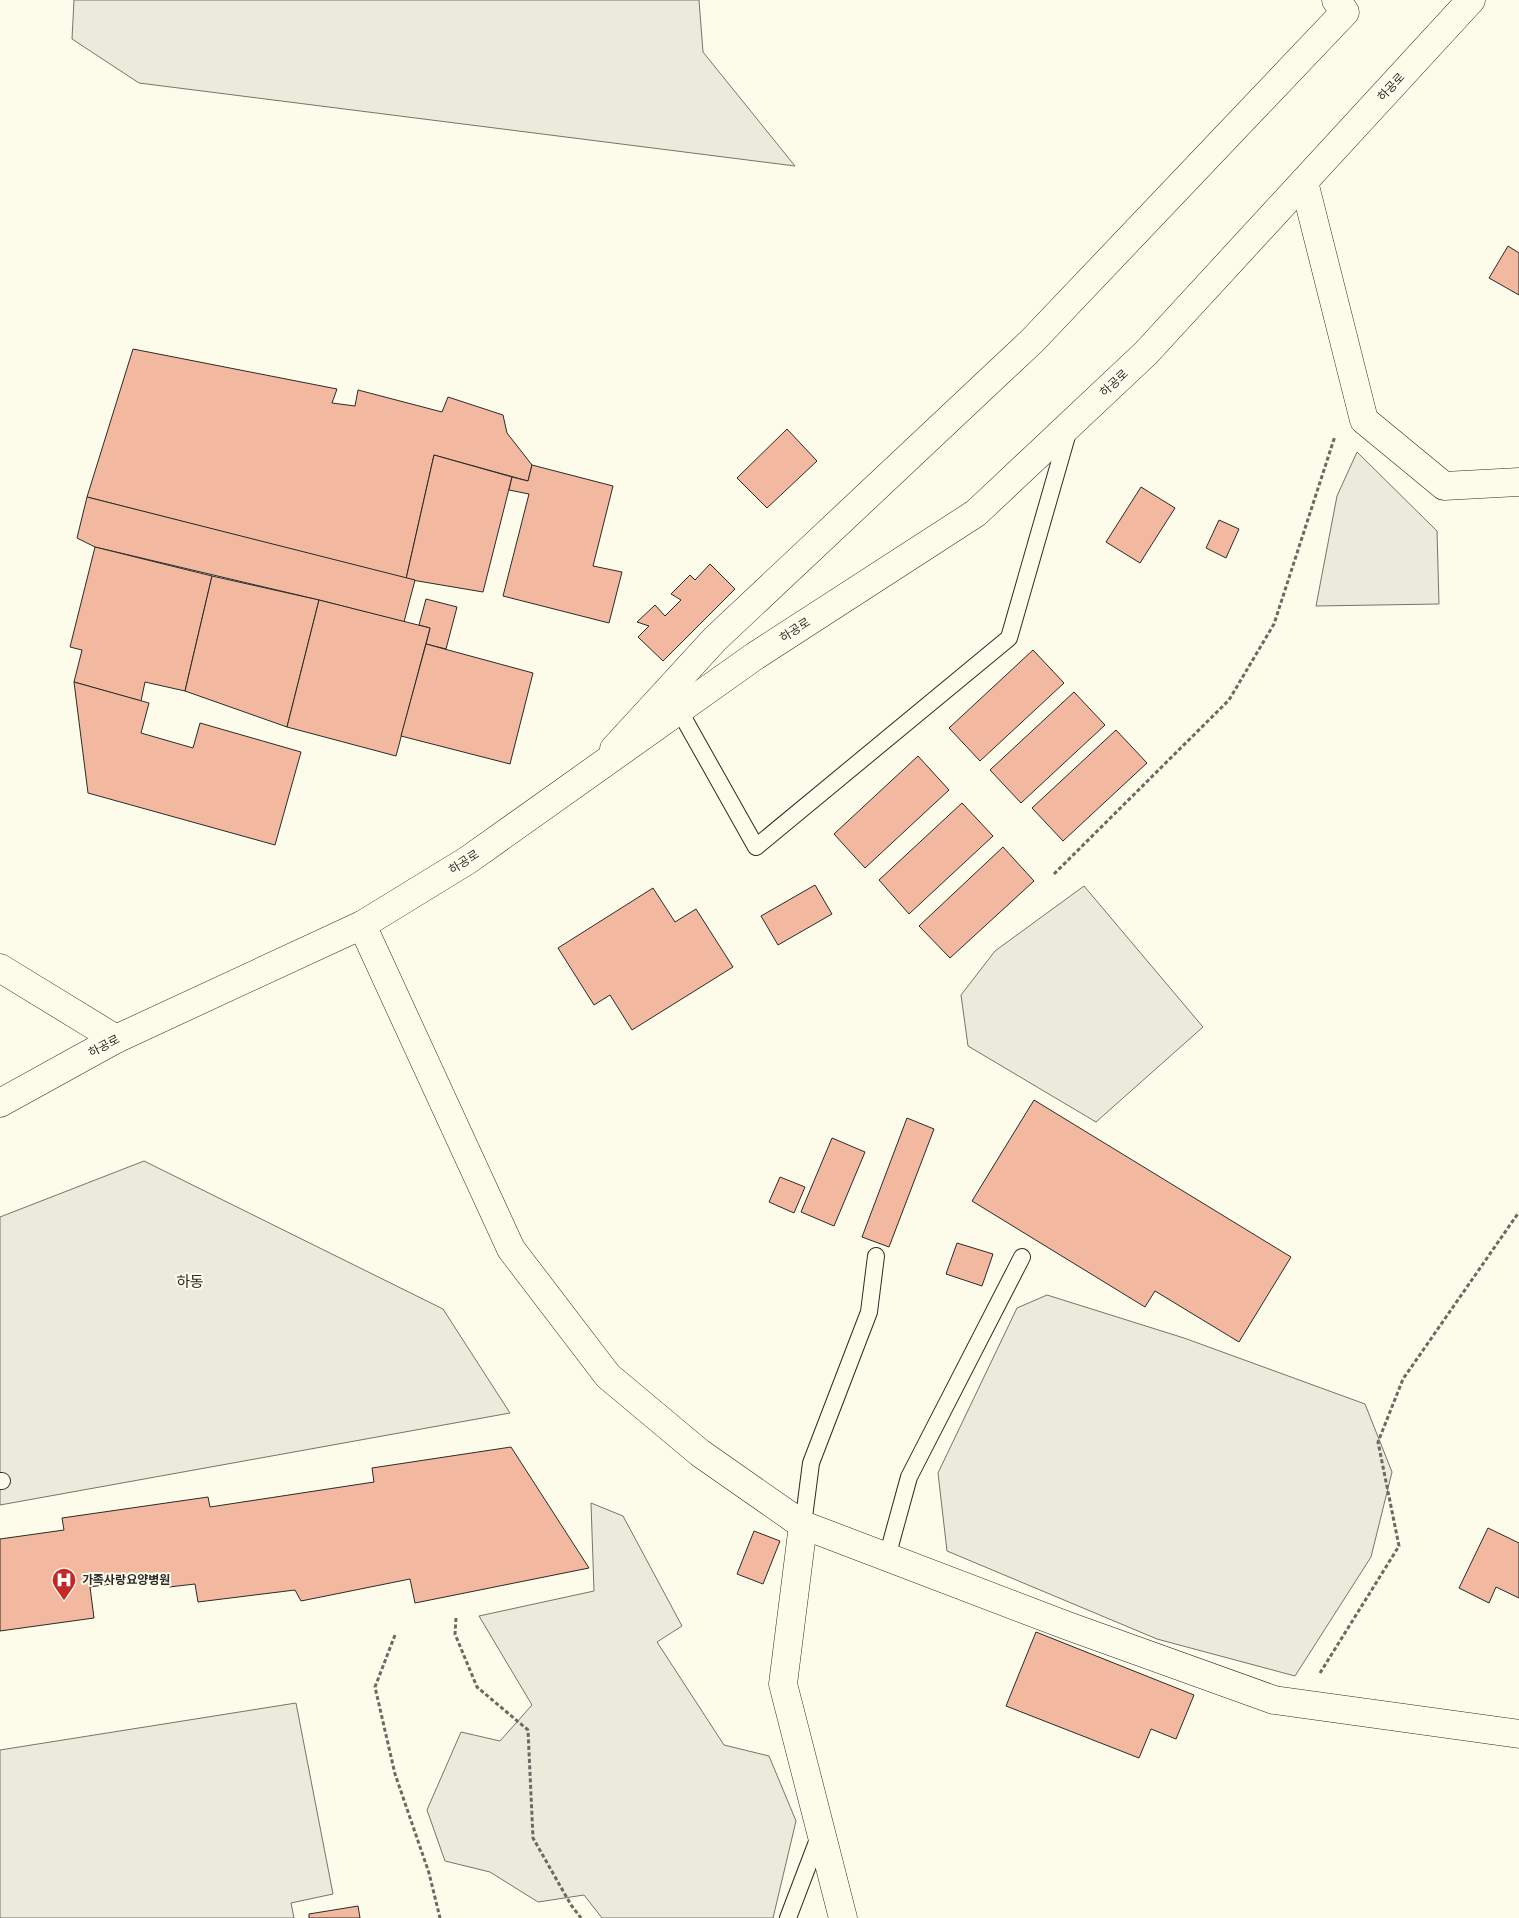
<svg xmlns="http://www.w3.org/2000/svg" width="1519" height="1918" viewBox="0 0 1519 1918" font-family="Lato,'Noto Sans KR',sans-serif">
<rect width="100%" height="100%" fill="#fdfbea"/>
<g fill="#ecebdb" stroke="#74746e">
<polygon points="74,0 699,0 703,52 795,166 139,83 72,39"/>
<polygon points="1357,452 1437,531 1439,604 1316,606 1337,496"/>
<polygon points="1084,886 1203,1027 1096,1122 968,1046 961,995 995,951"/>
<polygon points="1047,1295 1184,1338 1365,1404 1392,1472 1371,1557 1295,1676 1157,1639 947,1551 938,1473 1017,1308"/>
<polygon points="591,1503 623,1516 682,1626 657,1642 724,1745 769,1756 796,1821 773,1918 602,1918 584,1895 538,1902 490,1872 445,1861 427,1810 461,1732 500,1741 532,1705 479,1616 594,1591"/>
</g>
<g fill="#eceadb" stroke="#74746e">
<polygon points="144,1161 443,1309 510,1413 0,1505 0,1217"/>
<polygon points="296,1703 333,1894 291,1903 294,1918 0,1918 0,1750"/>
</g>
<g fill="#f2b8a0" stroke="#2b2b2b">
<polygon points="1508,246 1519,253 1519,295 1489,278"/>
<polygon points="133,349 337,389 332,403 355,406 358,390 442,412 448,397 503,415 507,433 532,465 528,481 434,455 406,579 87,497"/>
<polygon points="787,429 817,461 767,508 737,478"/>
<polygon points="434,455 512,477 483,592 406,579"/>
<polygon points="532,465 613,486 593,566 622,572 609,623 503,596 529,494 509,490 512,477 528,481"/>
<polygon points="1141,487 1175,508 1140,563 1106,542"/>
<polygon points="87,497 415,580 404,622 319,600 95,547 77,538"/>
<polygon points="1219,520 1239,529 1226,558 1206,548"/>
<polygon points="95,547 212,576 185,691 145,682 141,701 74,682 82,650 70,647"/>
<polygon points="710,564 735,589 663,661 638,637 649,626 637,622 655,605 665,616 681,600 671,594 690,575 695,580"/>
<polygon points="212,576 319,600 287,727 185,691"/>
<polygon points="426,599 457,607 446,649 426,644 430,628 419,625"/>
<polygon points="319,600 430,628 396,756 287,727"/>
<polygon points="426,644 533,673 510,764 401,736"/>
<polygon points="1033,650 1064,683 980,761 949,728"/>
<polygon points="74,682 149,703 141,733 193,748 200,723 301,752 275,845 88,793"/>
<polygon points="1074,692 1105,725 1021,803 990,770"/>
<polygon points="1116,730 1147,763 1063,841 1032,808"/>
<polygon points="918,756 949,790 865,868 834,834"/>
<polygon points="962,803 993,836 909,914 879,880"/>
<polygon points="1003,847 1034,881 950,958 919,926"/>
<polygon points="815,885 832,914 778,945 761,916"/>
<polygon points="653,888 675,922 696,909 733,967 632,1030 610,995 594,1005 558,948"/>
<polygon points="1034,1100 1291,1257 1239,1342 1155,1291 1145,1307 972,1201"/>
<polygon points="907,1118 934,1129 889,1247 862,1237"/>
<polygon points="832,1138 865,1152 834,1226 801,1212"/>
<polygon points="780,1177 805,1187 794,1213 769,1202"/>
<polygon points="957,1243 993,1254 982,1286 946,1274"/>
<polygon points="511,1447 589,1568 415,1603 410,1579 301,1601 295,1590 198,1602 195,1584 169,1587 167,1576 90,1587 94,1618 0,1631 0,1539 64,1530 62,1518 208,1497 210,1507 374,1482 372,1468"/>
<polygon points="1488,1528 1519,1543 1519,1598 1496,1587 1489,1603 1459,1588"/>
<polygon points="754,1531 780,1541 763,1584 737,1574"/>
<polygon points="1036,1632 1194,1695 1176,1739 1151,1729 1139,1758 1006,1706"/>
<polygon points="358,1906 360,1918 309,1918 309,1914"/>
</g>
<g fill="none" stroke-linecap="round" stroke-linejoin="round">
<defs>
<g id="service">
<polyline points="679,710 756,847 1009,638 1069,429"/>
<polyline points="0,1481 2,1481"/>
<polyline points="803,1525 811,1463 869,1312 876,1256"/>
<polyline points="887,1557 909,1477 1022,1257"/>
<polyline points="788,1918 820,1834"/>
</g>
<g id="minor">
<polyline points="1304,182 1364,420 1444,486 1519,482"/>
<polyline points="614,749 715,639 1033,340 1345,12 1336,0"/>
<polyline points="362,925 511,1249 608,1376 700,1453 803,1525 1068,1626 1274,1700 1519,1734"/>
<polyline points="0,968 116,1039"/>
<polyline points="803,1525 783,1684 843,1918"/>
</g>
<polyline id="secondary" points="0,1103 116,1039 362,925 468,860 755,656 976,513 1146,353 1471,0"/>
</defs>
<use href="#service" stroke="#2b2b2b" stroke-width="18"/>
<use href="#minor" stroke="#2b2b2b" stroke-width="29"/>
<use href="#secondary" stroke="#2b2b2b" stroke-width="29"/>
<g stroke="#6a6964" stroke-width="3" stroke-dasharray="4 2.5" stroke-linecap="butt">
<polyline points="1054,874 1229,700 1274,624 1335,436"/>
<polyline points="456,1618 455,1634 477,1687 528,1730 533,1838 571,1905 581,1918"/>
<polyline points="395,1635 375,1687 395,1774 429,1873 440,1918"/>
<polyline points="1320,1673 1399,1546 1378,1442 1403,1379 1519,1212"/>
</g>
<use href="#service" stroke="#fdfbea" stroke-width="16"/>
<use href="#minor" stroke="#fdfbea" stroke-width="28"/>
<use href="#secondary" stroke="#fdfbea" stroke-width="28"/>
</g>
<defs>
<symbol id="hospital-pin" viewBox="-11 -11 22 30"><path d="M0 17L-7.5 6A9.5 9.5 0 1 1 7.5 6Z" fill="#c62828" stroke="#fdfbea"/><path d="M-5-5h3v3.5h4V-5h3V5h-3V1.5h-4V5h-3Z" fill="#fff"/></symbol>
</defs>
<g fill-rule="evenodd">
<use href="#hospital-pin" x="50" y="1566" width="28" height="38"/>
</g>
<g text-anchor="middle" stroke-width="4" stroke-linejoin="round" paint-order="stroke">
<g font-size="12" fill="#2b2b2b" stroke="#fdfbea">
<text transform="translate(1391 87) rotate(-47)" y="4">하공로</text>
<text transform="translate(1114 383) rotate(-43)" y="4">하공로</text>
<text transform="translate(795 630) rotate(-33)" y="4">하공로</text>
<text transform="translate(464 862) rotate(-33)" y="4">하공로</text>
<text transform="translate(104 1046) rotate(-28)" y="4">하공로</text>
</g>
<g font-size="12" font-weight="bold" fill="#2b2b2b" stroke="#fdfbea" text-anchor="start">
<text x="82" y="1584">가족사랑요양병원</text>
</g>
<g font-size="15" fill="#2b2b2b" stroke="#fdfbea">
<text x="190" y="1287">하동</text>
</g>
</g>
</svg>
